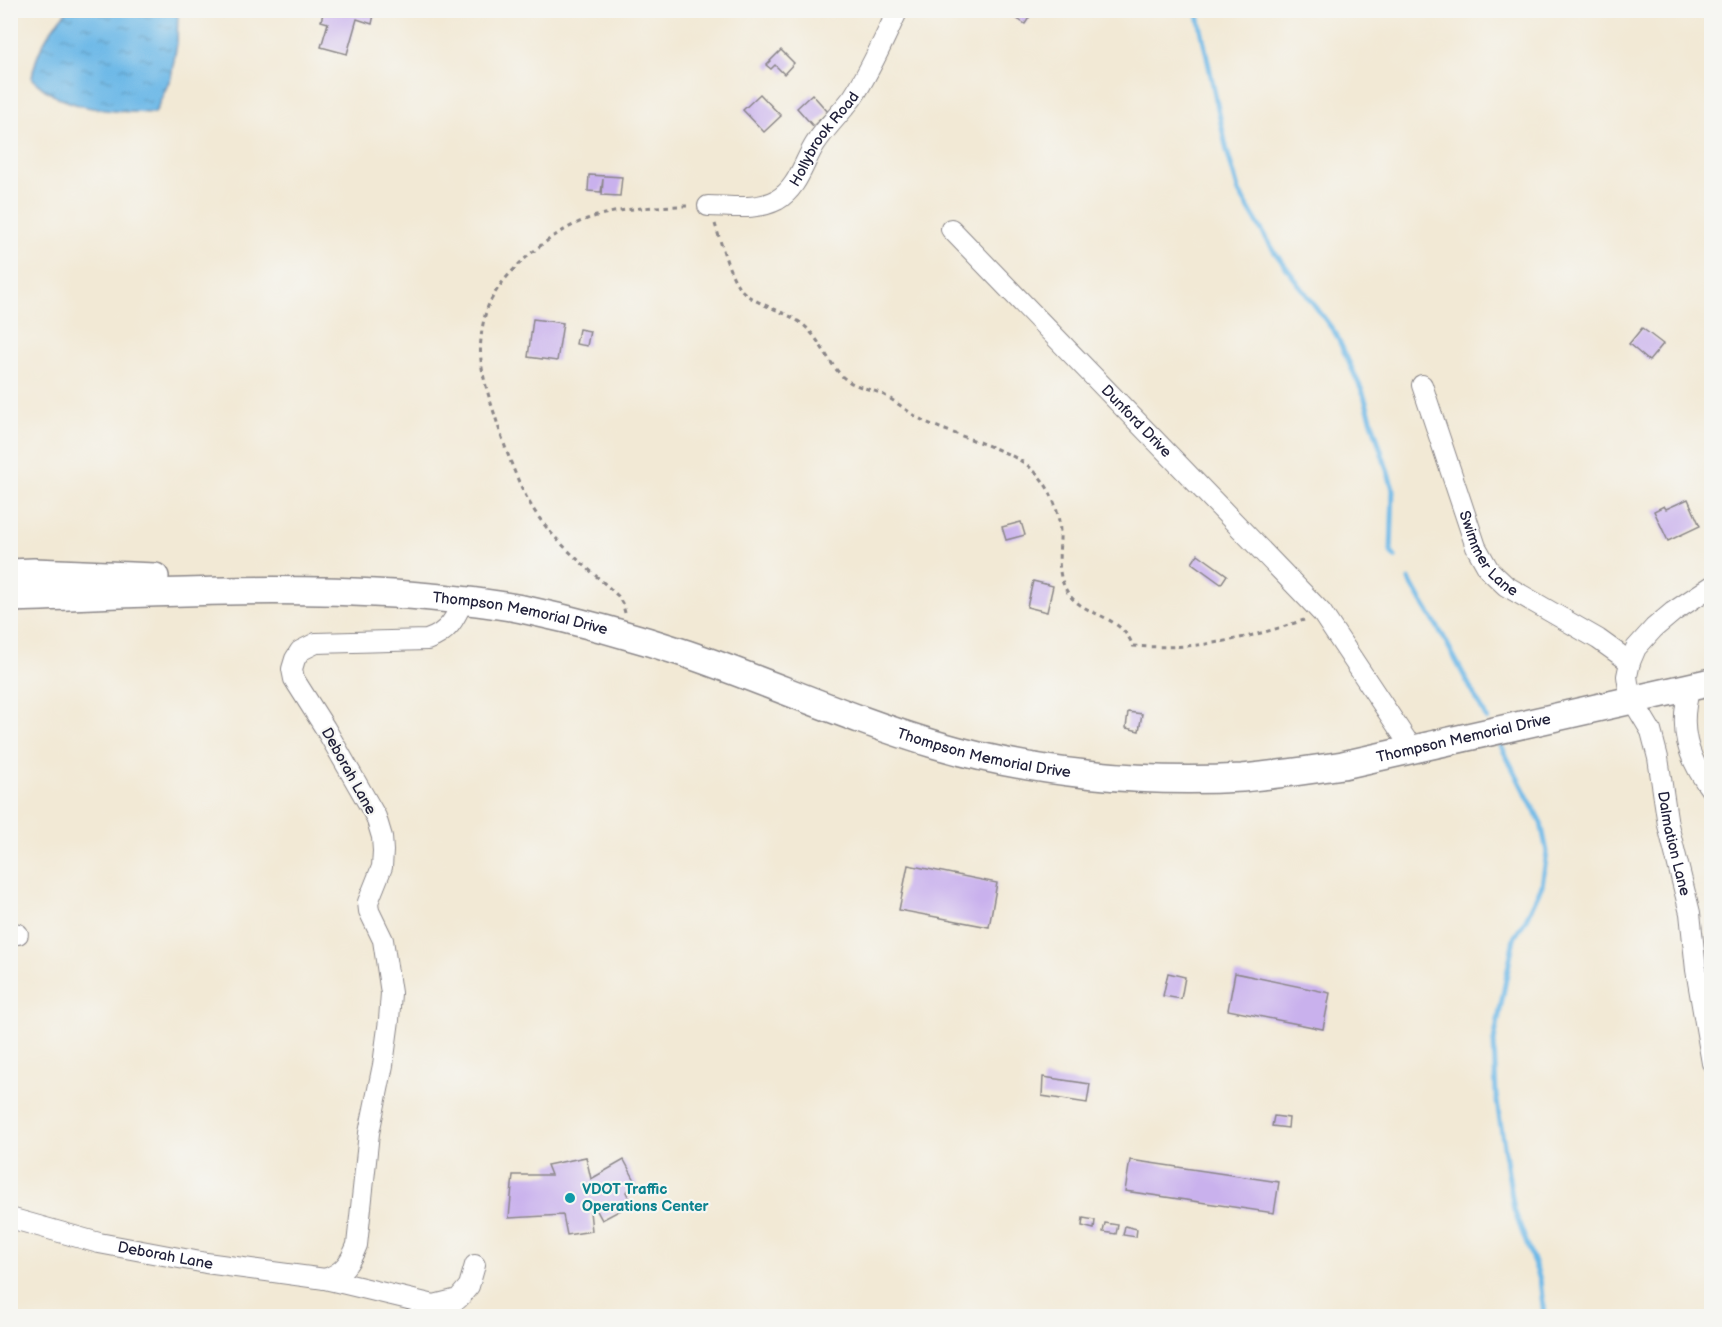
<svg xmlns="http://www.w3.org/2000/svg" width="1722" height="1327" viewBox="0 0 1722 1327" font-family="'Balsamiq Sans',sans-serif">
<defs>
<pattern id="water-ripples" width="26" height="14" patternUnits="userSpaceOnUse" patternTransform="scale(1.5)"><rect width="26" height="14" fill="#6eb9e7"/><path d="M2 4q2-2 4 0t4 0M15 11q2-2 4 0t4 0" fill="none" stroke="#5a96bc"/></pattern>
</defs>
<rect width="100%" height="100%" fill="#f6f6f2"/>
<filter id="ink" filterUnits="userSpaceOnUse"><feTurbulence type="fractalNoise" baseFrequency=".0167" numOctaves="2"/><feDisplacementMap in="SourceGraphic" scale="12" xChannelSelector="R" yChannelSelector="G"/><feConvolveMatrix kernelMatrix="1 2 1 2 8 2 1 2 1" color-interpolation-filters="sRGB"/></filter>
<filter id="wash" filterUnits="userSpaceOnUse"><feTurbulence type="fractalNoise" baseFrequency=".008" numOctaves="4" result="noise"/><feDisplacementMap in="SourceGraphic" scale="24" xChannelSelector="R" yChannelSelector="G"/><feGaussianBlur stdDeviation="1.35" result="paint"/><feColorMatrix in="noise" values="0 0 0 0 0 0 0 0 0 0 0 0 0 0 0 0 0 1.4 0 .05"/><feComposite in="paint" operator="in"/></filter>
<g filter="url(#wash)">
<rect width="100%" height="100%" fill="#f2e9d5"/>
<path fill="url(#water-ripples)" stroke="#486e91" stroke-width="1.5" d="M67,11H178L177,43L171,77L155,113C114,112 61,111 32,78C36,51 49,30 67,11Z"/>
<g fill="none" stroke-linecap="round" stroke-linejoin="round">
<g stroke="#6eb9e7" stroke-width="5">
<polyline points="1197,10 1227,151 1239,192 1274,251 1336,334 1363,393 1393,489 1391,552 1395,557"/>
<polyline points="1409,580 1443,636 1487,719"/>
<polyline points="1501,746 1541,823 1547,852 1542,885 1526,919 1514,938 1494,1041 1496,1095 1514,1210 1540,1279 1544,1316"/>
</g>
</g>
<g id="blocks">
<g fill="#c9b1ed">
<polygon points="324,10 375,10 372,24 357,19 347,54 321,47 328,23 321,21"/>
<polygon points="1004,10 1034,10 1025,24"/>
<polygon points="781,50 794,63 784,74 775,65 771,69 766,65"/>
<polygon points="760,94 781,116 764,132 743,110"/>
<polygon points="812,94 828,112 813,126 797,108"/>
<polygon points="589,175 622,177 620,196 602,195 603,179 601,192 588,191"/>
<polygon points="533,319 563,323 557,361 528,357"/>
<polygon points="1642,328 1663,344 1649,361 1629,344"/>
<polygon points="579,329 590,331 587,346 576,344"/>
<polygon points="1688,499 1700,526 1668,541 1654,511 1664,506 1666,509"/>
<polygon points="1021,522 1025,535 1006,540 1002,527"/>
<polygon points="1198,554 1227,575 1221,584 1192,563"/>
<polygon points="1033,581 1053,586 1047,612 1027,607"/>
<polygon points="1128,712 1142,714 1139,731 1126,728"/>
<polygon points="908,865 997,883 989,927 899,910"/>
<polygon points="1168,973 1185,977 1181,999 1163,996"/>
<polygon points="1235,973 1330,993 1323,1029 1228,1010"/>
<polygon points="1043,1077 1090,1084 1087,1103 1042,1096"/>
<polygon points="1274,1116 1289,1118 1288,1128 1272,1126"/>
<polygon points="586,1157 591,1179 624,1160 637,1184 626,1192 632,1204 602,1220 596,1209 590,1211 592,1231 567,1235 563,1215 509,1218 513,1175 551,1175 547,1165"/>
<polygon points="1130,1160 1279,1182 1274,1213 1125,1191"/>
<polygon points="1083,1218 1095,1220 1094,1229 1082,1226"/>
<polygon points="1105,1223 1118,1225 1116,1234 1103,1232"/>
<polygon points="1125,1226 1137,1229 1136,1237 1123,1235"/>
</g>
</g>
</g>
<g filter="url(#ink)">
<use href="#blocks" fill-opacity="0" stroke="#8a8688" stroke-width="1.5"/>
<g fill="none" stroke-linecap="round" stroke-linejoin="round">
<defs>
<g id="minor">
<path id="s1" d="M708,206C730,206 756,211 777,200C798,188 803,163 815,144C826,127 841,113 853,97C871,70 884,39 898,10"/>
<path id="s2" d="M951,229L1322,613L1413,750"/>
<path id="s3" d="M1422,385L1476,547L1489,570L1506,586L1598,639L1630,662"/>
<path id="s4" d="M1712,586L1673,612L1654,628L1636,648L1630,662L1627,676L1629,690L1633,701L1651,731L1658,758L1668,825L1690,913L1696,970L1712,1063"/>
<path d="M1690,688C1678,727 1687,758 1712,791"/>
<polyline points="10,932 18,934"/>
<path id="s5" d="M10,1218L99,1243L206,1263L325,1279L434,1305L458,1299L469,1286L475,1265"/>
<path d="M325,1279C343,1273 350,1263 357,1245L369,1133L383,1065L389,1020L391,993L383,940L369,911L368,902L382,867L383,851L382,837L376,817L325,728L294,679L292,669L295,659L300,651L316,643L427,640C448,633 455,619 464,599"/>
</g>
<g id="secondary">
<polyline points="10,573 34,572 155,577"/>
<path id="s6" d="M10,598C138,594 265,586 393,594C436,597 479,601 522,609C578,621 633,636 687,654C771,683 852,720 937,745C1032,773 1143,784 1242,778C1276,775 1310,770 1343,765L1712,682"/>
</g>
</defs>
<use href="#minor" stroke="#8a8688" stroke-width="22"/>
<use href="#secondary" stroke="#8a8688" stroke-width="30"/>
<g stroke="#8a8688" stroke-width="3" stroke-dasharray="4.5 4.5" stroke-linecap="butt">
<path d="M715,224C721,242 727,268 737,284C749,304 779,308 798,321C818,334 824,356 840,374C852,388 868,387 884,395C897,402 909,413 922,420C953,436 1010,448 1033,470C1052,488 1061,514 1060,540C1059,559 1057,576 1068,593C1084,617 1120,613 1133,646C1196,650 1244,640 1304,620"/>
<path d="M625,613L623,605L618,596C592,571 561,548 540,519C520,492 506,451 496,419C488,393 478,367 481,339C482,326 485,311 491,300C507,268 554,231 587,219C620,208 657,206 691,206"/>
</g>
<use href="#minor" stroke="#fff" stroke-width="20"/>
<use href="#secondary" stroke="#fff" stroke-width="27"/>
</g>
</g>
<circle fill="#0f9aa8" stroke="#f6f6f2" stroke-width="2" cx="570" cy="1198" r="6"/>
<g text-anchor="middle" stroke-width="4.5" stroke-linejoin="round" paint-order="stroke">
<g font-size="15" fill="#22223b" stroke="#f6f6f2">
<text dy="5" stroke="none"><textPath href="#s1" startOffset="148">Hollybrook Road</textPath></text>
<text dy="5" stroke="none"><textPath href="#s2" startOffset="267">Dunford Drive</textPath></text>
<text dy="5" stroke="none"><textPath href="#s3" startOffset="183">Swimmer Lane</textPath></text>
<text dy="5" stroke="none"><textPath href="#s6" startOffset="512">Thompson Memorial Drive</textPath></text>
<text dy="5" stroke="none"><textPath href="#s6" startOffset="1484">Thompson Memorial Drive</textPath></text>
<text dy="5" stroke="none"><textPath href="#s6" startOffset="998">Thompson Memorial Drive</textPath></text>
<text transform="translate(349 771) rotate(61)" y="5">Deborah Lane</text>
<text dy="5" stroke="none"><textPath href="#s4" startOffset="304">Dalmation Lane</textPath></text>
<text dy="5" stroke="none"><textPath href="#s5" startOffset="160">Deborah Lane</textPath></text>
</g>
<g font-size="15" font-weight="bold" fill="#0d838f" stroke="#f6f6f2" text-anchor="start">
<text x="582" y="1194">VDOT Traffic<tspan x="582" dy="17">Operations Center</tspan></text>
</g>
</g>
<rect width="1722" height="1327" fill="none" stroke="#f6f6f2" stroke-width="36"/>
</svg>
